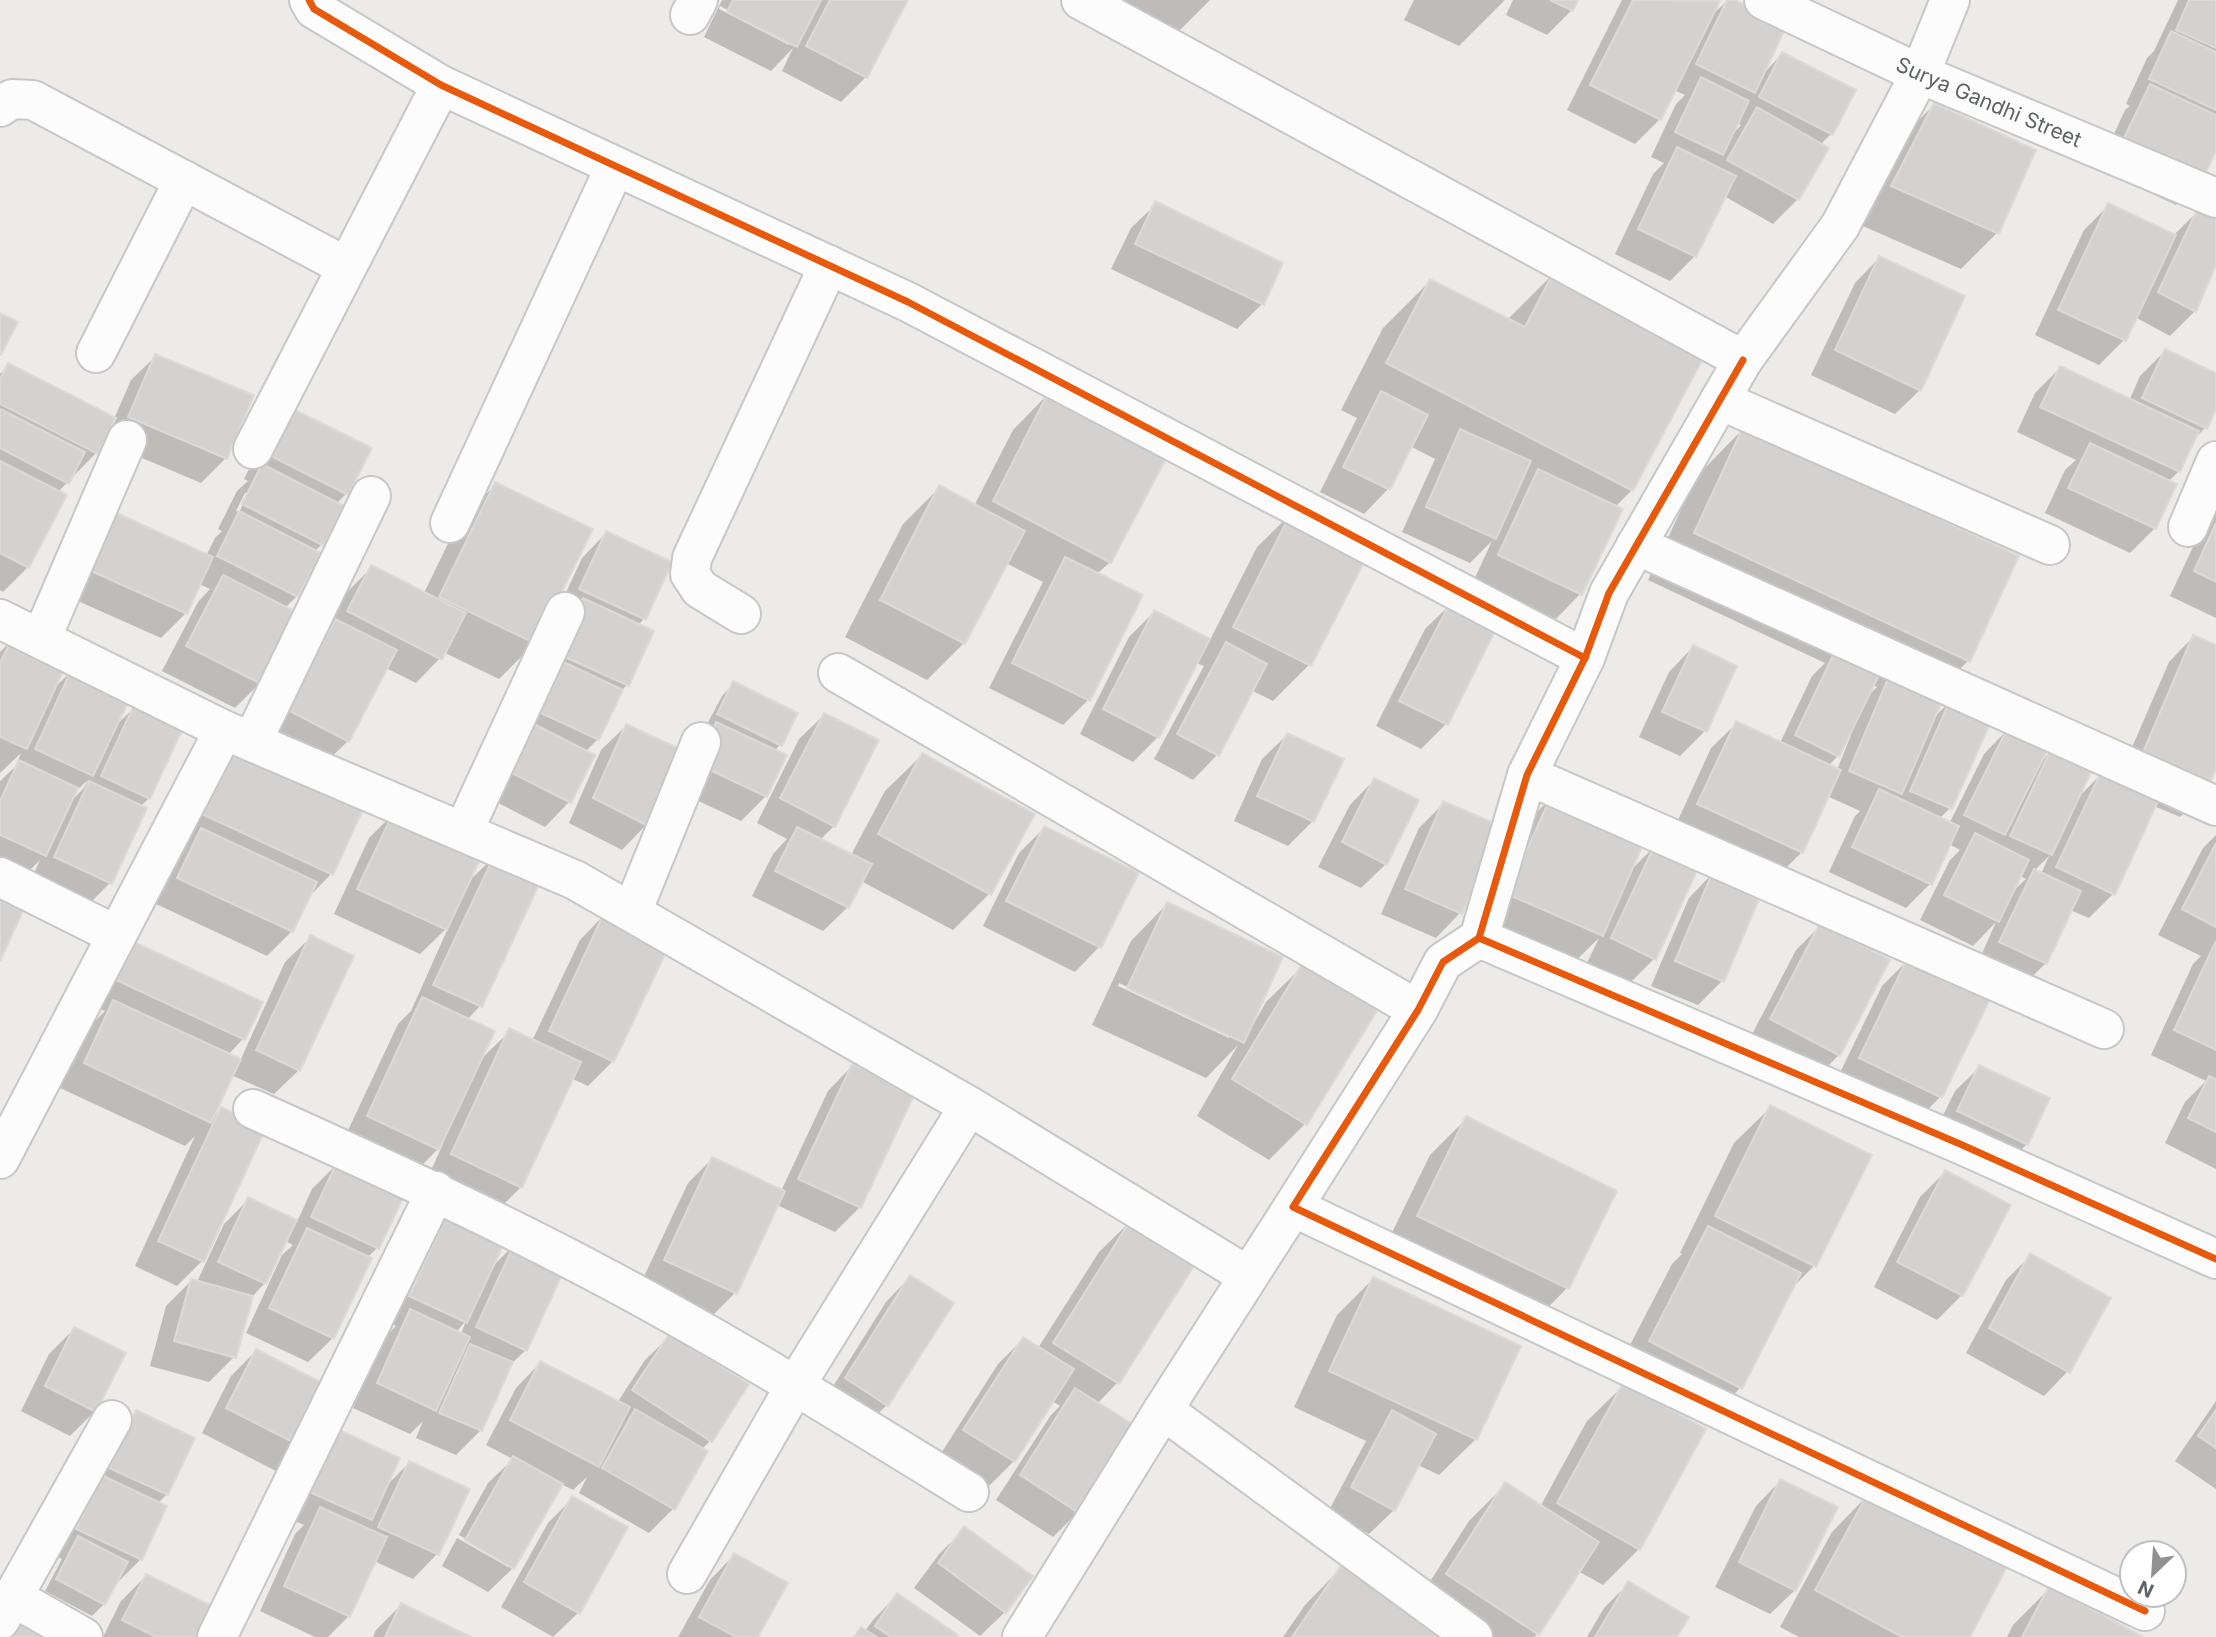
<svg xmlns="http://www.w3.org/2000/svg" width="2216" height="1637" viewBox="0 0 2216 1637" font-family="Inter,sans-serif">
<rect width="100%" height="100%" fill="#edebe8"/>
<g fill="#0003" fill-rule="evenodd">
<path d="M722,0H906L866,77L841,102L782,71L793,48L771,71L704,37ZM720,6L789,41V45L719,9Z"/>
<polygon points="1103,0 1210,0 1175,35"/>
<polygon points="1414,0 1505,0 1459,46 1404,20"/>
<polygon points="1513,0 1576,0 1572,10 1547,35 1506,15"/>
<path d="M1622,0H1714L1718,2L1711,16L1728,0H1731L1763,74L1782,54L1853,91L1831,134L1820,145L1826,149L1798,199L1773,224L1724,196L1695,256L1670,281L1615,254L1653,174L1664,163L1651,157L1676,104L1685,95L1674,90L1660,119L1635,144L1567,110ZM1737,123L1741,125L1731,136Z"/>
<polygon points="2178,0 2216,0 2216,147 2200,180 2176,205 2098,169 2125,110 2130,106 2126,104 2147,58 2154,51"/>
<polygon points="1934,105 1997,233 1961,269 1856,223 1897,141"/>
<polygon points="1156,204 1281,264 1262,304 1237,329 1111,269 1131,228"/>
<polygon points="2109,205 2173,236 2197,212 2216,220 2216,261 2195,311 2170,336 2135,317 2124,340 2099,365 2035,335 2084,230"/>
<polygon points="1879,258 1920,390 1895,414 1811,375 1855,283"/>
<polygon points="1554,273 1632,490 1615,507 1621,509 1580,594 1556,619 1474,580 1492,541 1470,563 1402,532 1435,459 1410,446 1388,489 1364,514 1320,492 1357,418 1341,410 1383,328 1430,281 1507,320"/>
<polygon points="2165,351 2216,375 2216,404 2205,428 2194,439 2179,471 2168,482 2155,528 2130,553 2045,513 2065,470 2076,460 2017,432 2035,393 2060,368 2129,401 2140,376"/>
<polygon points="156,356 226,458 201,483 102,441 96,453 58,492 28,567 3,592 0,590 0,374 9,365 114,419 131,380"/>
<polygon points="1049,393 1110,562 1097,574 1141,595 1088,700 1063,725 989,688 1043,582 1006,563 964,643 927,680 845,637 903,524 940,487 974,506 1013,430"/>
<path d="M1743,429L1968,661L1938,691L1932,719L1951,701L1991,718L1950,808L1939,819L1949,824L1984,754L2008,729L2041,762L2051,751L2078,798L2101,774L2117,782L2169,662L2193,637L2216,647V765L2204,792L2180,817L2154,806L2113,894L2089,918L2070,910L2046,963L2021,987L1976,967L1996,922L1973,946L1920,920L1950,860L1960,850L1949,844L1930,884L1906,908L1829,872L1855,816L1860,811L1827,796L1802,852L1777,877L1674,829L1711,748L1736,724L1780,743L1812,676L1825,663L1648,580L1697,476ZM1872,685L1877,687L1867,697ZM1849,734L1851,735L1837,770L1828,766L1838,756ZM2049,856L2041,874L2034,871ZM2020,876L2026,879L2012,892Z"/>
<path d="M266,435L346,494L336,504L322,544L315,551L297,596L285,608L260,683L235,708L162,671L198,602L210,589L199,584L186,613L161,638L60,593L85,537L206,556L215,538L222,531L218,529L237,491L248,481L244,479ZM245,493H249L239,512L236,511Z"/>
<polygon points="496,484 535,643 499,679 445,653 416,683 386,668 348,741 323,765 264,735 347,592 372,567 424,593 459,521"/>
<polygon points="2216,505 2216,618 2170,596 2210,511"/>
<polygon points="1294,511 1309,665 1273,701 1251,690 1217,755 1193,780 1154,759 1204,666 1196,663 1158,737 1133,762 1080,734 1129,637 1154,612 1210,640 1257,547"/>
<polygon points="606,533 644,619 638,625 627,685 619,693 598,739 585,752 593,755 569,802 545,827 483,795 556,614 582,558"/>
<polygon points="1450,605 1446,724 1421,749 1376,726 1425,629"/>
<path d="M12,640L53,689L74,669L115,726L136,706L149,798L140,807L110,883L85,908L30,882L40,860L20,880L0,871V781L15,767L21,753L0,773V652ZM88,780L83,789L69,803L73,794Z"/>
<polygon points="1693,647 1735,667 1705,731 1680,756 1639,737 1669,672"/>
<polygon points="734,683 780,745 774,751 766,796 741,821 673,789 722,696"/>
<polygon points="824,715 834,826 820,840 851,855 885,791 922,755 989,894 953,930 861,881 848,907 823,931 752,896 773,854 787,839 757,823 799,739"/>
<polygon points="626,726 682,752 646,825 622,850 569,823 601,750"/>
<polygon points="1287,735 1313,821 1288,846 1234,821 1262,759"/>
<polygon points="188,775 364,804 331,874 308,898 292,931 267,956 154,903"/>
<polygon points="1374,780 1386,864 1361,888 1318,867 1350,805"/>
<polygon points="1551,798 1629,872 1657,844 1654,959 1629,984 1587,963 1599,938 1565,971 1472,931 1515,834"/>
<polygon points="1444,803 1460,913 1436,938 1381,914 1419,828"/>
<polygon points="394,813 466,884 495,856 540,877 480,1006 467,1020 479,1061 510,1031 532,1041 580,940 604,915 613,1061 588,1086 571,1078 521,1187 496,1212 427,1179 443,1144 413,1174 343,1141 398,1024 411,1011 449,926 420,954 334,914 369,838"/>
<polygon points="1044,828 1099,947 1075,972 983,926 1019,853"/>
<polygon points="2216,835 2216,1169 2165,1143 2185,1102 2206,1081 2151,1055 2193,964 2201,956 2158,935 2203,848"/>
<polygon points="1713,873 1722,981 1698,1005 1651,986 1689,898"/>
<path d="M1167,904L1253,1025L1266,1002L1303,966L1305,1124L1269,1160L1197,1116L1238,1045L1206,1078L1092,1025L1131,941ZM1119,983L1229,1034V1038L1118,986Z"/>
<polygon points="1821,925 1839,1055 1814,1080 1747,1044 1796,950"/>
<polygon points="310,938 299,1070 274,1094 231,1075 211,1119 221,1109 264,1129 202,1261 177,1286 135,1266 195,1136 185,1146 60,1088 89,1027 105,1011 77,998 95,961 261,1002 243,1039 228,1055 240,1061 285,962"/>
<polygon points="1907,961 1940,1097 1916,1122 1835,1083 1882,986"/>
<polygon points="852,1066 860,1207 835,1232 777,1205 735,1293 710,1318 640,1285 688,1183 712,1159 781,1191 828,1091"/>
<polygon points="1980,1067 2027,1144 2002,1169 1933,1136 1955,1091"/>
<polygon points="1771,1107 1814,1266 1791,1289 1740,1388 1704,1425 1668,1406 1639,1549 1603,1585 1578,1571 1535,1637 1451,1637 1411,1611 1469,1521 1506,1484 1540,1507 1587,1421 1625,1384 1613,1378 1672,1264 1682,1254 1680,1253 1734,1143"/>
<polygon points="1466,1119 1615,1191 1567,1288 1531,1325 1382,1253 1430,1155"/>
<polygon points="337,1164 377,1248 367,1258 333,1338 308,1362 246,1333 282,1255 293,1245 285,1241 265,1283 251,1298 234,1357 209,1382 150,1366 166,1306 191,1281 197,1282 224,1224 249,1199 297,1222 312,1189"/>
<polygon points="1945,1172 2009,1205 1962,1295 1937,1320 1874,1287 1920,1197"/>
<path d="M450,1212L491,1268L517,1242L526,1350L509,1366L481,1430L456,1455L416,1438L423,1421L410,1434L353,1408L386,1336L396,1326L386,1321L425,1237ZM466,1321L461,1334L456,1332Z"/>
<polygon points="1136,1216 1199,1256 1117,1383 1097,1404 1078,1512 1053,1537 996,1500 1051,1415 1060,1406 1052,1401 1014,1461 989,1486 940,1455 998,1364 1023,1339 1038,1348 1099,1252"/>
<polygon points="2030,1256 2068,1371 2044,1396 1966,1353 2006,1280"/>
<polygon points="910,1277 887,1405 862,1429 822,1404 886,1302"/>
<polygon points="1373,1279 1476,1439 1439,1475 1418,1465 1394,1510 1369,1534 1328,1512 1366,1441 1294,1407 1337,1315"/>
<polygon points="74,1329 95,1411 70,1436 21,1411 49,1354"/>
<polygon points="670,1336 711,1440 702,1449 674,1508 649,1533 579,1493 587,1477 573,1490 561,1484 513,1568 488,1592 442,1566 457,1538 508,1567 508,1563 459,1535 488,1483 513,1459 486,1445 516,1388 540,1363 617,1403 645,1360"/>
<polygon points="256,1351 302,1447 278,1472 202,1433 231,1376"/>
<polygon points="2216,1401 2216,1489 2175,1461"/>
<polygon points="136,1412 167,1494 158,1503 141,1559 116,1584 104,1604 92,1616 45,1591 62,1559 52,1554 111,1437"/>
<polygon points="311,1455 385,1487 409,1463 468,1490 437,1554 413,1579 374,1561 349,1616 328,1637 315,1637 260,1611 295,1534 304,1525 283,1516"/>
<polygon points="1780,1481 1795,1590 1770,1614 1715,1587 1756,1506"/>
<polygon points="1868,1495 1968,1637 1799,1637 1780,1627 1832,1532"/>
<polygon points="573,1498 578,1613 553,1637 501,1607 548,1523"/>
<polygon points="965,1529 1005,1612 980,1636 914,1588 940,1553"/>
<polygon points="734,1555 756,1637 678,1637 710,1580"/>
<polygon points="1341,1568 1440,1637 1283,1637 1305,1605"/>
<polygon points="146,1576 197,1637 103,1637 121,1601"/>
<polygon points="1629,1583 1675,1637 1587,1637 1604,1608"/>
<polygon points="2050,1588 2139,1637 2007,1637 2013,1625"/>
<polygon points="897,1595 955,1637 853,1637 861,1629 865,1631 873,1620"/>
<polygon points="401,1605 468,1637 373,1637 376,1630"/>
</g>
<g fill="#d4d2d1" stroke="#dcdad8" stroke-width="2">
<polygon points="733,0 821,0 797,47 727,12"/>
<polygon points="830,0 908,0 867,78 806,46"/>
<polygon points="1550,0 1578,0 1573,11"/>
<polygon points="1633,0 1720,1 1661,120 1590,85"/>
<polygon points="1727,0 1735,0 1787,25 1755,93 1696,64"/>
<polygon points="2189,0 2216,0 2216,48 2176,30"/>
<polygon points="2171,31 2216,52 2216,110 2149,79"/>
<polygon points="1782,52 1856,90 1833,135 1759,97"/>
<polygon points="1701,77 1749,101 1723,155 1675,132"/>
<polygon points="2150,84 2216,115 2216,151 2202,181 2121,144"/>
<polygon points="1934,103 2036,150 1999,234 1891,186"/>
<polygon points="1757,107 1829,148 1799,200 1727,160"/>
<polygon points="1677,147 1736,176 1696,257 1638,229"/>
<polygon points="1155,201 1283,263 1264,305 1135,244"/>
<polygon points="2108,203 2176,235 2126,341 2058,310"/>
<polygon points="2197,210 2216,218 2216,265 2196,312 2158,292"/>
<polygon points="1879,256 1965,296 1921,391 1835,350"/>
<polygon points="1554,271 1707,351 1633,491 1386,363 1430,279 1525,327"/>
<polygon points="0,313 18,322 1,355 0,355"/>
<polygon points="2165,349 2216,373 2216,409 2207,429 2142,398"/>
<polygon points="155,354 254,395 227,459 128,417"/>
<polygon points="8,363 116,418 98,454 0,404 0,379"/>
<polygon points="2060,366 2199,431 2180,472 2040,407"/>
<polygon points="1049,391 1169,453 1111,563 993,501"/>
<polygon points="1381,391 1428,415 1390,490 1343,467"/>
<polygon points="291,408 372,448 348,495 267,454"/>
<polygon points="0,409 85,452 69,484 0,448"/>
<polygon points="1743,427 2019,556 1970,662 1694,533"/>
<polygon points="1460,429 1531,461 1496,539 1426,507"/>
<polygon points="2090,443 2177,484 2156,529 2068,488"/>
<polygon points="0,461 67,495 29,568 0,553"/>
<polygon points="262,464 344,506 324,546 242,504"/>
<polygon points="1538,469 1623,509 1582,595 1498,555"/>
<polygon points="495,482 593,529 536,644 439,597"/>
<polygon points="939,485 1025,531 965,644 880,600"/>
<polygon points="1293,509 1371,549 1311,666 1233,627"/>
<polygon points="110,510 213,557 187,614 84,568"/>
<polygon points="239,511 321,553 298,597 217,556"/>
<polygon points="2216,523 2216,582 2194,571"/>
<polygon points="606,531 672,562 646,620 579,589"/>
<polygon points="1065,557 1143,595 1090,701 1012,663"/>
<polygon points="371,565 466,613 442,660 347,611"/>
<polygon points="223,575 298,613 261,684 186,646"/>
<polygon points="583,598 654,631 629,686 558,654"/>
<polygon points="1450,603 1497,627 1448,725 1399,701"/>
<polygon points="1154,610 1210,639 1159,738 1103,709"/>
<polygon points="335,619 397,650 349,742 288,710"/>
<polygon points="2193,635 2216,645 2216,769 2206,793 2138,764"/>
<polygon points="12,638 67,663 27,749 0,737 0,663"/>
<polygon points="1226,642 1267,664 1219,756 1177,734"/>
<polygon points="1693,645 1737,666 1707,732 1662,712"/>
<polygon points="1836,649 1881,671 1839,757 1795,735"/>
<polygon points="553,657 623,690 599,740 530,708"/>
<polygon points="73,666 132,694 93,776 35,749"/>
<polygon points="1892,669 1946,692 1902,794 1849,771"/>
<polygon points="733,681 798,713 782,746 717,714"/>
<polygon points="1951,698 1993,717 1952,809 1910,791"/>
<polygon points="135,703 184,726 150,799 101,776"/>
<polygon points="824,713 879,740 835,827 780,798"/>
<polygon points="526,720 595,755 571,803 506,770"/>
<polygon points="1736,721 1841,770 1803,853 1697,804"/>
<polygon points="716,722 787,755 767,797 697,764"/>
<polygon points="626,724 684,751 648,826 593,798"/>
<polygon points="2008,727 2049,747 2005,835 1964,815"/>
<polygon points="1287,733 1344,759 1314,822 1257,796"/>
<polygon points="224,737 366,803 333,875 191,809"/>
<polygon points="2051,749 2093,768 2052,855 2010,836"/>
<polygon points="922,753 1035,814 991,895 878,834"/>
<polygon points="19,760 78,788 46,856 0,835 0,801"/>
<polygon points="2101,772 2159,799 2115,895 2056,867"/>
<polygon points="1374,778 1419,800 1387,865 1342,842"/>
<polygon points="89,781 147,808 112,884 54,857"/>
<polygon points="1879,789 1959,826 1932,885 1852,847"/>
<polygon points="1551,796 1646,838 1603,936 1507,894"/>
<polygon points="1443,801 1501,826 1462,914 1405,889"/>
<polygon points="394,811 483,853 447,930 357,889"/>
<polygon points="1044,826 1139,873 1101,948 1006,901"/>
<polygon points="797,827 872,864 849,908 775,871"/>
<polygon points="201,828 317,882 293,932 177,878"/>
<polygon points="1975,833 2029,860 1999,922 1944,895"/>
<polygon points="1656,842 1700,864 1656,960 1611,938"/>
<polygon points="2216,843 2216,927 2182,909"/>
<polygon points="495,854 543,876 482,1007 433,985"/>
<polygon points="2034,869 2081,891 2047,964 1999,942"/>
<polygon points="1713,871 1762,892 1724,982 1675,961"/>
<polygon points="0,900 23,911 0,961"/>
<polygon points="1167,902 1283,957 1244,1043 1127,988"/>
<polygon points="604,913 670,944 614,1062 549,1031"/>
<polygon points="1820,923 1890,960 1840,1056 1770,1019"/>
<polygon points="119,935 263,1002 245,1040 101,973"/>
<polygon points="310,935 354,956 300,1071 256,1050"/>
<polygon points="2216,941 2216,1050 2174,1030"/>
<polygon points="1907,959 1990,999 1942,1098 1859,1058"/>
<polygon points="1302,964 1378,1009 1307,1125 1232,1079"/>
<polygon points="422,997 495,1031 439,1150 367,1116"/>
<polygon points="113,1000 241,1059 211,1123 84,1063"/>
<polygon points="509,1028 581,1062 522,1188 451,1154"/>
<polygon points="852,1064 915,1093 861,1208 798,1179"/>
<polygon points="1979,1065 2050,1098 2028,1145 1957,1111"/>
<polygon points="2209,1076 2216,1079 2216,1132 2188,1118"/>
<polygon points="1770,1105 1872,1155 1816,1267 1715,1216"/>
<polygon points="221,1107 266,1128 204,1262 158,1241"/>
<polygon points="1466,1116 1617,1191 1569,1289 1417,1216"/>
<polygon points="712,1157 785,1191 737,1294 664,1260"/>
<polygon points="337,1162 405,1194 379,1249 311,1217"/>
<polygon points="1945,1170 2011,1205 1963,1296 1897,1262"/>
<polygon points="248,1197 297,1220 266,1284 218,1262"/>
<polygon points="449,1210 507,1237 467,1323 409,1296"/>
<polygon points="1135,1213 1201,1255 1119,1384 1053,1343"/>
<polygon points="1708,1226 1801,1273 1742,1389 1649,1341"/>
<polygon points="307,1228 372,1258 334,1339 269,1308"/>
<polygon points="516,1240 567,1264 527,1351 476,1327"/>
<polygon points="2030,1253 2111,1298 2070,1373 1989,1328"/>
<polygon points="910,1275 954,1303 888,1406 845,1378"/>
<polygon points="1373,1277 1521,1346 1477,1440 1329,1371"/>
<polygon points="191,1279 253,1296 236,1358 174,1341"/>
<polygon points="410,1309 470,1337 436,1411 377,1383"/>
<polygon points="74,1327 126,1353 96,1412 45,1386"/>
<polygon points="669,1334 749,1384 712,1442 632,1390"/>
<polygon points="1023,1337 1074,1369 1015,1462 963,1430"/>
<polygon points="470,1344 513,1362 482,1431 439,1413"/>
<polygon points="256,1349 334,1389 304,1448 226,1408"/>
<polygon points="540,1361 630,1407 599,1467 510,1420"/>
<polygon points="1623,1383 1706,1429 1640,1550 1557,1503"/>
<polygon points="1075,1388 1134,1425 1079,1513 1020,1475"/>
<polygon points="635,1409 708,1451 675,1510 602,1468"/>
<polygon points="136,1410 195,1438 168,1495 109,1468"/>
<polygon points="1392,1410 1436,1434 1395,1511 1351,1487"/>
<polygon points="2216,1410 2216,1448 2198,1436"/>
<polygon points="335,1428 400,1458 372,1520 307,1491"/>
<polygon points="513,1456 563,1484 514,1569 465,1540"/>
<polygon points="409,1461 470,1489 439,1555 378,1527"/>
<polygon points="101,1475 167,1506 142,1560 76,1529"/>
<polygon points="1780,1479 1838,1507 1796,1591 1739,1562"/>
<polygon points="1505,1482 1599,1542 1539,1635 1446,1574"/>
<polygon points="1868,1493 2007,1567 1970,1637 1902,1637 1815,1590"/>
<polygon points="572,1496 628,1527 580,1614 524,1582"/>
<polygon points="320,1507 387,1537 350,1617 284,1586"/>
<polygon points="964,1526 1033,1576 1006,1613 938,1563"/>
<polygon points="78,1536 128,1562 105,1605 56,1579"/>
<polygon points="734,1553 788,1583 758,1637 736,1637 699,1617"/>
<polygon points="1341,1566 1443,1635 1442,1637 1292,1637"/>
<polygon points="146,1574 214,1607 199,1637 156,1637 122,1620"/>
<polygon points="1628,1581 1689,1617 1677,1637 1595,1637"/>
<polygon points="2049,1586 2143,1637 2022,1637"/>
<polygon points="897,1593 958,1635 957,1637 891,1637 875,1626"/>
<polygon points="401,1603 471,1637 385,1637"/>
<polygon points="18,1609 77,1637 5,1637"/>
<polygon points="861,1627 877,1637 854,1637"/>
</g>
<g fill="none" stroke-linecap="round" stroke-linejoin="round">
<defs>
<g id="minor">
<polyline points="309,0 314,9 441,85 908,302 1585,658"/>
<polyline points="1081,0 1743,360 1840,226 1920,74 1950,0"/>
<path id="s1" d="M1764,0L1920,74L2216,198"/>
<polyline points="690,15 698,0"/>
<polyline points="0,107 12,99 33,100 345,266"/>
<polyline points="96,353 184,180"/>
<polyline points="1743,360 1609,593 1585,658 1527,775 1479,938 1960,1144 2216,1259"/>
<polyline points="1720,400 2050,545"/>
<polyline points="253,449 441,85"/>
<polyline points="450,523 615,167"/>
<polyline points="2188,527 2216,461"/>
<polyline points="1636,545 2216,806"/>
<polyline points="741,614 700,589 690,574 692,558 829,265"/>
<polyline points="0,619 224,730 0,1159"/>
<polyline points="41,639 127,440"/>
<polyline points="838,673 1418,1010"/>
<polyline points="224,730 575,880 969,1106 1248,1276"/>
<polyline points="252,742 371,496"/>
<polyline points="1527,775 2104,1029"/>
<polyline points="463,832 565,612"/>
<polyline points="0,877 116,935"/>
<polyline points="632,912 701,742"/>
<polyline points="1479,938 1443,962 1418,1010 1293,1207 2145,1611"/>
<path d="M253,1109C366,1160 479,1211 589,1269C719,1337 844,1415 969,1492"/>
<polyline points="1163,1410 1473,1637"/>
<polyline points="687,1574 795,1386 969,1106"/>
<polyline points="13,1597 83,1637"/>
<polyline points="0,1620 112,1420"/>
<polyline points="217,1637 436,1191"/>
<polyline points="1022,1637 1163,1410 1293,1207"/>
</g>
</defs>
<use href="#minor" stroke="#c8c7c8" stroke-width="42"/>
<use href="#minor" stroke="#fcfcfc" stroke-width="38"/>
<defs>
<g id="cycleway">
<polyline points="309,0 314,9 441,85 908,302 1585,658"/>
<polyline points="1743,360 1609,593 1585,658 1527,775 1479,938 1960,1144 2216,1259"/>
<polyline points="1479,938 1443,962 1418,1010 1293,1207 2145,1611"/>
</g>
</defs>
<use href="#cycleway" stroke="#fff" stroke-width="11"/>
<use href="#cycleway" stroke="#e8590c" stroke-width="7"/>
</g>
<g text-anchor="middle" stroke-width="6" stroke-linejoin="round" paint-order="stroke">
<g font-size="21" fill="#5e6165" stroke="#fff">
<text dy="7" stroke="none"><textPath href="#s1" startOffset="247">Surya Gandhi Street</textPath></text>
</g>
</g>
<g transform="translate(2153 1574) rotate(205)"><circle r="33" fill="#ffffff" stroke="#bfc0c1" stroke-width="2"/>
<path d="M0-5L12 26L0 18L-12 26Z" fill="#909193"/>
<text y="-10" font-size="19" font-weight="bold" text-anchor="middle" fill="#5e6165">N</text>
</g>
</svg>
